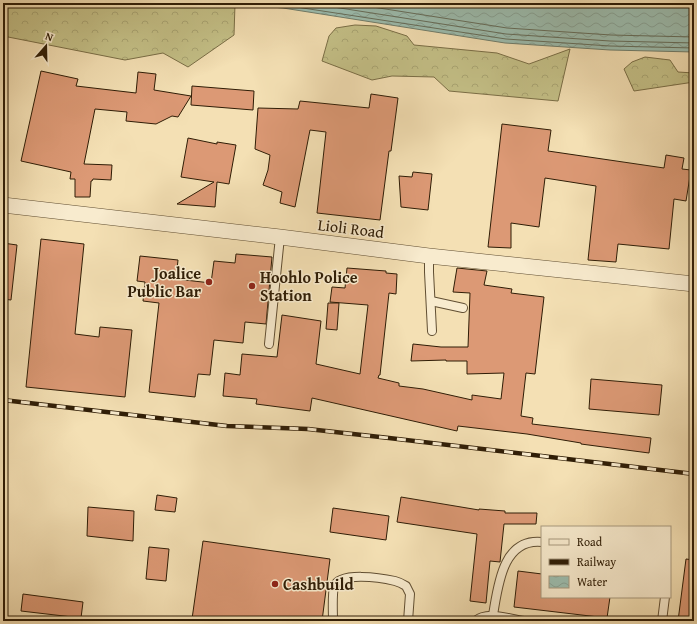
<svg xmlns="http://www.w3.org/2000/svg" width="697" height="624" viewBox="0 0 697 624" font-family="'Gentium Book Plus',serif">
<defs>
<pattern id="forest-crowns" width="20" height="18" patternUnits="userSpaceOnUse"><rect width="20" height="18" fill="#c4c087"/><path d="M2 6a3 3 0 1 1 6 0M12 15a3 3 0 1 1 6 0" fill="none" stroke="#a9a573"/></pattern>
<pattern id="water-waves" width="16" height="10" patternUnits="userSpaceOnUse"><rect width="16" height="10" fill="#9cbdaf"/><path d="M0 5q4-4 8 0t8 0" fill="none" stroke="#87a295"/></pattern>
</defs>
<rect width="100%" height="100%" fill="#f4e0b4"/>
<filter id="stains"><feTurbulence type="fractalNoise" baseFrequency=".005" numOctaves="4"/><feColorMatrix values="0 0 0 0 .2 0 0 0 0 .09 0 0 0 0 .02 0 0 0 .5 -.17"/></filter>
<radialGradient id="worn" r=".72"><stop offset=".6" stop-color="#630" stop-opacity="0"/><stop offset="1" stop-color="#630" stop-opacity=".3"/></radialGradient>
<g fill="url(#forest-crowns)" stroke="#7a6e46">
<polygon points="3,3 235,4 234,35 188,67 163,53 125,60 3,36"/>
<polygon points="355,25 376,26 407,36 414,45 497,53 529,64 570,49 558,101 449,91 434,77 392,76 372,80 322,61 329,36 336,28"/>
<polygon points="645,57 670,60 678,72 694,73 694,82 634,91 624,69 632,62"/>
</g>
<polygon fill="url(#water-waves)" stroke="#707d6b" points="226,3 694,3 694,52 610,50 505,43 283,8"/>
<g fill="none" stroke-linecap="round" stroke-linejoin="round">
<g stroke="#666d5a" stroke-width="1">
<polyline points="270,3 506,39 610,46 694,48"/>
<polyline points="308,3 506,34 610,41 694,43"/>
<polyline points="347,3 507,28 611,35 694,37"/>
</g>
</g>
<g fill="#dc9975" stroke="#2f1d06">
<polygon points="41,71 78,79 76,86 136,93 138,72 156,74 154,90 191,96 178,117 172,116 156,124 126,121 127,112 95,109 84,164 112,165 111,180 93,179 92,181 91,181 90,197 75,197 75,179 70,179 71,172 21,161"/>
<polygon points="192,86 254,91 253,110 191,105"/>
<polygon points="371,94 398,98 391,151 389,151 380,220 317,213 326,132 310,130 295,207 280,203 282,192 263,185 268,170 270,155 255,149 258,108 298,109 300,101 369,108"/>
<polygon points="502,124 551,130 548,151 664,168 666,155 684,158 682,169 691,170 686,201 674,199 669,249 618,244 616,262 588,260 596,186 545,178 539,227 511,223 511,248 488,247"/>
<polygon points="188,138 217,144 217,142 236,145 229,184 217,182 215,207 177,204 214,182 181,177"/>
<polygon points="413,172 432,174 428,210 401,207 399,176 412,177"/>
<polygon points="41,239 84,244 75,334 99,337 100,327 132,330 125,397 26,387"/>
<polygon points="3,243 17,245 11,300 3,299"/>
<polygon points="236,254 272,257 266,324 245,322 243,343 214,340 210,375 198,374 195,397 149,392 159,303 143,301 145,282 137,281 140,256 178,260 176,279 211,283 214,261 235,263"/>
<polygon points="347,268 386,271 386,273 397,274 396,294 389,293 380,375 379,375 378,378 399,383 399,386 423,389 472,400 472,395 501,399 504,373 467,374 467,361 446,361 446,360 411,361 413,344 441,347 468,347 470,293 453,292 457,268 487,271 484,285 512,289 511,293 544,297 535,374 526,373 521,416 533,418 532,424 651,438 649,453 581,444 581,443 527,434 458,426 457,431 312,398 310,411 256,404 257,399 223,396 225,373 240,375 242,354 277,357 282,315 321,321 316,364 360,374 368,305 330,302 332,287 345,288"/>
<polygon points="328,303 339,303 337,330 326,329"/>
<polygon points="591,379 662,385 659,415 589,409"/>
<polygon points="157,495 177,498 175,512 155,510"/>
<polygon points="401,497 479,510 479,509 505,511 505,513 537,513 536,524 504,524 500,562 490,561 486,603 470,601 477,534 397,522"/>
<polygon points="88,507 134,511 133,541 87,536"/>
<polygon points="333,508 389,516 386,540 330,532"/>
<polygon points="203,541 330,559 322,621 208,621 192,619"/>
<polygon points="149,547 169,549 166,581 146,579"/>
<polygon points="686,559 694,560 694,621 678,621"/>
<polygon points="518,571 542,574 542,597 610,597 607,618 514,607"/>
<polygon points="23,594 83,602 81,618 21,611"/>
</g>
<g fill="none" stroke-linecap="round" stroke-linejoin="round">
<defs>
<g id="lane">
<polyline points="429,256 429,272 432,331"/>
<polyline points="431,301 463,308"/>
<polyline points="269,344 280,237"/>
<path d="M493,615C498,587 502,538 542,542"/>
<path d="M333,621C333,613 332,594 334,587C339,571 382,578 395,581C399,582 403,584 406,586L410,594L408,621"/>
<path d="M475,621C488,610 508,619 524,621"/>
<polyline points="662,621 665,597"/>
</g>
<polyline id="street" points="3,205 280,237 429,256 694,284"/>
</defs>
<use href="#lane" stroke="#604e32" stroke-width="10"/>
<use href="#street" stroke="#604e32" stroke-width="16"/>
<use href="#lane" stroke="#f8ebce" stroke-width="8"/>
<use href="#street" stroke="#f8ebce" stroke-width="15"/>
<defs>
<polyline id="rail" points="3,400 227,426 308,429 389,438 694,474"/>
</defs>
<use href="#rail" stroke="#2f1d06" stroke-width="4.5"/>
<use href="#rail" stroke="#f8ebce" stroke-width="3" stroke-dasharray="9" stroke-linecap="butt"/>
</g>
<g fill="#8f2418" stroke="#f8ebce" stroke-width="1.5">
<circle cx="209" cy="282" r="4"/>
<circle cx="252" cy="286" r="4"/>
<circle cx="275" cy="584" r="4"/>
</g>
<g text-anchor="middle" stroke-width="3" stroke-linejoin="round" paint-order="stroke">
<g font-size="16" fill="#2f1d06" stroke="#f8ebce">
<text transform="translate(351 228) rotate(7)" y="6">Lioli Road</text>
</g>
<g font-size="16" font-weight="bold" fill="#2f1d06" stroke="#f8ebce" text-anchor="start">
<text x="201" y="279" text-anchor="end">Joalice<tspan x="201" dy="18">Public Bar</tspan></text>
<text x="260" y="283">Hoohlo Police<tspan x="260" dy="18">Station</tspan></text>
<text x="283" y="590">Cashbuild</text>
</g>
</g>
<rect width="697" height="624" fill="none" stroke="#f4e0b4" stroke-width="16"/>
<rect x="4" y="4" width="689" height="616" fill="none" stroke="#2f1d06" stroke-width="2"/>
<rect x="8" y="8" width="681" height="608" fill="none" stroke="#2f1d06"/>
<rect x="541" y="526" width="130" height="72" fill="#f8ebce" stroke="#a8997e"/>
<rect x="549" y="539" width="20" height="6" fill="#f8ebce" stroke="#a8997e"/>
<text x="577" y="546" font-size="12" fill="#2f1d06">Road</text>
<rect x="549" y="559" width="20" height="6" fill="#2f1d06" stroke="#a8997e"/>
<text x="577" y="566" font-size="12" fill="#2f1d06">Railway</text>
<rect x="549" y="576" width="20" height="12" fill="url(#water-waves)" stroke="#a8997e"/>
<text x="577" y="586" font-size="12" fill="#2f1d06">Water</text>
<g transform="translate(46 46) rotate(20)" stroke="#f8ebce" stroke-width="3" paint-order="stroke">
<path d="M0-3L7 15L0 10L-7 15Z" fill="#2f1d06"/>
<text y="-6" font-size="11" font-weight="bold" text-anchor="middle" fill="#2f1d06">N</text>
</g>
<rect width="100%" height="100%" filter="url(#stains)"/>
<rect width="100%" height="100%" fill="url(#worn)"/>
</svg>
